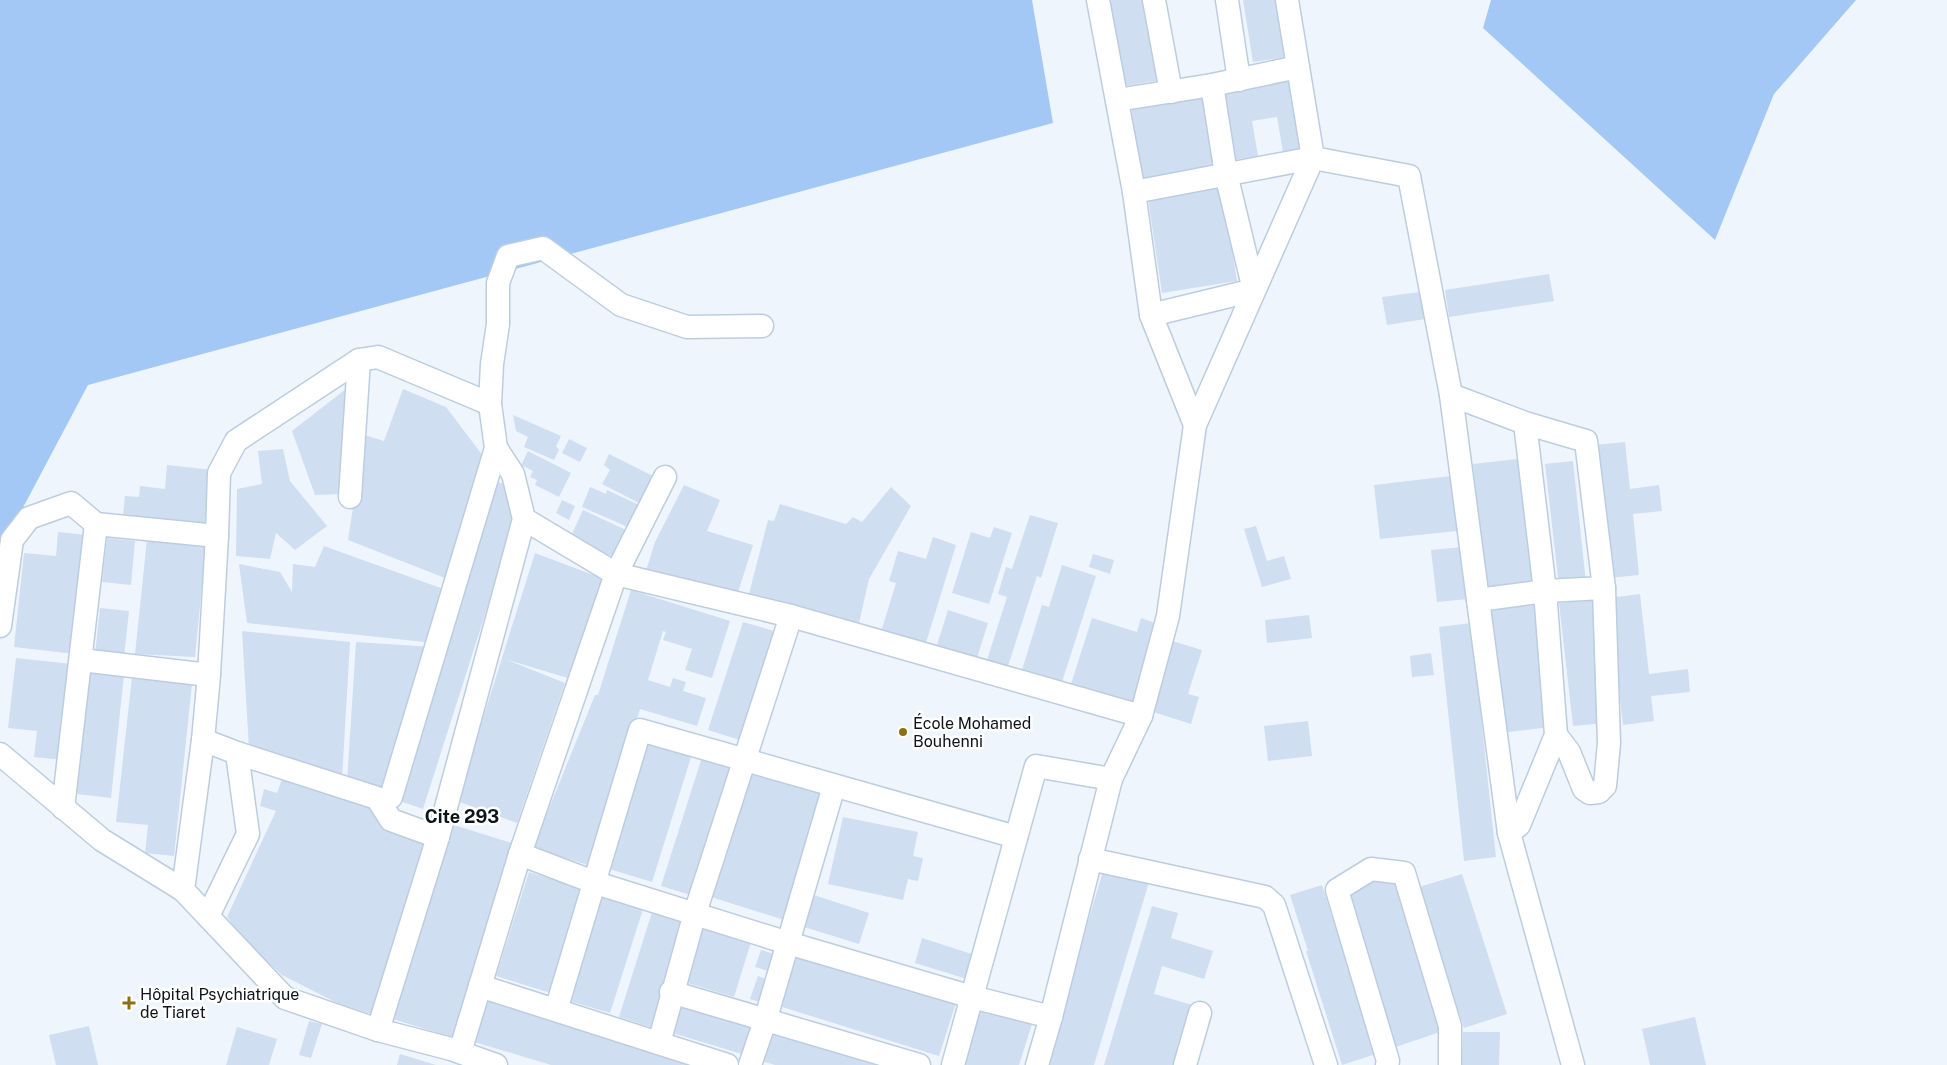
<svg xmlns="http://www.w3.org/2000/svg" width="1947" height="1065" viewBox="0 0 1947 1065" font-family="'Public Sans',sans-serif">
<rect width="100%" height="100%" fill="#eff5fc"/>
<g fill="#a3c8f5">
<polygon points="0,0 1032,0 1053,123 88,385 0,551"/>
<polygon points="1491,0 1856,0 1774,94 1715,240 1483,28"/>
</g>
<g fill="#cfdef1">
<polygon points="1110,0 1149,0 1162,80 1123,86"/>
<polygon points="1243,0 1279,0 1288,57 1253,62"/>
<polygon points="1294,76 1305,149 1283,152 1277,117 1252,121 1258,156 1233,160 1221,88"/>
<polygon points="1205,94 1217,167 1142,179 1131,106"/>
<polygon points="1222,186 1237,281 1162,293 1148,198"/>
<polygon points="1549,274 1554,301 1449,317 1445,290"/>
<polygon points="1420,292 1425,319 1387,325 1382,297"/>
<polygon points="346,389 343,494 315,495 292,431"/>
<polygon points="403,389 446,407 483,456 450,580 348,540 364,435 384,441"/>
<polygon points="513,415 561,436 556,446 559,450 554,460 524,447 528,437 516,431"/>
<polygon points="569,439 587,448 580,462 562,453"/>
<polygon points="1625,442 1630,489 1659,485 1662,511 1633,514 1639,575 1608,578 1594,445"/>
<polygon points="283,449 290,481 327,526 295,550 276,533 270,559 236,556 237,489 262,484 258,451"/>
<polygon points="528,451 571,473 559,497 535,485 537,480 530,477 533,471 521,465"/>
<polygon points="609,454 655,477 641,504 602,484 610,470 604,465"/>
<polygon points="1526,458 1540,587 1487,593 1473,464"/>
<polygon points="1573,461 1586,583 1559,586 1545,464"/>
<polygon points="167,465 213,470 207,525 123,516 125,496 139,497 140,486 165,489"/>
<polygon points="1451,476 1457,531 1380,539 1374,485"/>
<polygon points="492,480 510,486 519,508 423,809 394,799"/>
<polygon points="684,485 720,500 707,531 753,545 735,602 645,574 655,542"/>
<polygon points="590,487 606,494 607,490 639,505 630,528 582,507"/>
<polygon points="891,487 911,506 869,579 859,623 749,594 768,520 774,521 780,504 846,524 853,517 862,522"/>
<polygon points="562,500 575,506 569,520 556,513"/>
<polygon points="583,510 626,530 614,557 570,538"/>
<polygon points="1030,515 1058,523 1041,578 1037,576 1008,666 987,660 1007,597 998,594 1006,567 1012,569"/>
<polygon points="1256,526 1267,561 1284,556 1291,579 1262,587 1244,529"/>
<polygon points="994,527 1012,533 989,604 952,593 971,532 990,538"/>
<polygon points="58,532 87,535 75,654 14,647 24,553 56,556"/>
<polygon points="933,537 956,545 925,646 881,632 896,583 889,581 898,551 926,559"/>
<polygon points="107,538 135,541 131,585 102,582"/>
<polygon points="147,539 206,545 195,657 135,654"/>
<polygon points="324,546 449,591 434,643 247,623 239,564 280,572 292,592 293,564 315,567"/>
<polygon points="1462,547 1468,599 1437,602 1431,550"/>
<polygon points="535,553 604,579 571,679 505,659 565,683 517,823 457,801"/>
<polygon points="1093,554 1114,560 1110,574 1089,567"/>
<polygon points="1062,565 1096,576 1062,682 1022,670 1042,605 1049,607"/>
<polygon points="631,590 730,621 712,678 685,670 692,649 663,640 666,632 663,631 648,680 670,687 673,678 686,682 683,691 706,698 697,726 640,709 591,866 533,848 595,695 598,695"/>
<polygon points="1640,594 1649,674 1688,669 1690,692 1651,696 1654,721 1623,725 1609,598"/>
<polygon points="1592,600 1605,723 1573,726 1559,603"/>
<polygon points="1538,603 1551,727 1500,733 1487,608"/>
<polygon points="100,608 129,611 124,657 95,654"/>
<polygon points="948,610 988,623 976,661 936,648"/>
<polygon points="1309,615 1312,638 1267,643 1265,620"/>
<polygon points="1092,618 1137,632 1141,618 1158,624 1133,703 1071,684"/>
<polygon points="743,622 774,631 740,740 708,730"/>
<polygon points="1471,623 1496,857 1464,861 1439,627"/>
<polygon points="242,631 350,642 342,779 249,748"/>
<polygon points="1169,640 1202,650 1188,694 1199,697 1191,724 1147,710"/>
<polygon points="356,642 433,647 389,794 347,782"/>
<polygon points="1431,653 1434,675 1412,677 1410,656"/>
<polygon points="16,658 72,664 62,760 34,757 37,731 8,728"/>
<polygon points="90,671 124,675 111,798 77,794"/>
<polygon points="132,677 192,684 174,856 145,853 148,825 116,822"/>
<polygon points="1308,721 1312,756 1268,761 1264,726"/>
<polygon points="647,739 692,754 652,882 606,868"/>
<polygon points="703,754 735,765 694,896 661,886"/>
<polygon points="750,764 829,789 787,921 708,896"/>
<polygon points="285,771 377,806 428,838 372,1014 339,1004 282,975 246,943 227,917 276,811 260,806 264,789 277,793"/>
<polygon points="843,817 918,832 913,856 923,858 918,881 908,879 903,900 828,884"/>
<polygon points="454,825 515,844 454,1038 393,1019"/>
<polygon points="1104,868 1149,882 1094,1065 1045,1065"/>
<polygon points="529,872 587,890 554,994 496,976"/>
<polygon points="1462,874 1507,1014 1464,1028 1419,887"/>
<polygon points="1393,875 1443,1031 1393,1048 1342,891"/>
<polygon points="1322,885 1376,1054 1342,1065 1306,951 1308,951 1290,895"/>
<polygon points="600,893 644,906 610,1013 566,1000"/>
<polygon points="814,895 869,913 859,944 804,927"/>
<polygon points="1152,906 1178,913 1171,938 1213,951 1204,979 1162,966 1154,994 1196,1006 1178,1065 1104,1065"/>
<polygon points="653,909 688,919 654,1028 619,1017"/>
<polygon points="703,924 752,939 734,997 684,982"/>
<polygon points="922,938 978,956 970,980 915,963"/>
<polygon points="761,950 777,955 771,972 755,967"/>
<polygon points="795,953 956,1003 939,1056 779,1006"/>
<polygon points="758,976 775,982 768,1005 750,999"/>
<polygon points="482,997 710,1065 551,1065 468,1040"/>
<polygon points="675,1000 755,1024 745,1055 666,1031"/>
<polygon points="977,1008 1032,1024 1019,1065 960,1065"/>
<polygon points="1695,1017 1706,1065 1650,1065 1642,1029"/>
<polygon points="309,1021 322,1024 311,1058 299,1055"/>
<polygon points="89,1026 98,1065 56,1065 49,1035"/>
<polygon points="237,1027 277,1039 269,1065 226,1065"/>
<polygon points="767,1028 890,1065 775,1065 758,1060"/>
<polygon points="1463,1032 1500,1032 1499,1065 1462,1065"/>
<polygon points="400,1054 436,1065 397,1065"/>
</g>
<g fill="none" stroke-linecap="round" stroke-linejoin="round">
<defs>
<g id="minor">
<polyline points="1098,0 1134,192 1151,315 1195,425"/>
<polyline points="1154,0 1171,92"/>
<polyline points="1227,0 1239,80"/>
<polyline points="1212,85 1298,67"/>
<polyline points="1117,100 1212,85 1226,174 1254,290 1151,315"/>
<polyline points="1134,192 1313,158 1409,176 1451,395 1478,600"/>
<polyline points="1451,395 1525,423 1586,441 1604,588 1609,743 1605,786 1599,792 1590,793 1584,789 1569,752 1556,735"/>
<polyline points="490,404 492,364 498,324 498,283 508,256 543,248 621,305 687,327 762,326"/>
<polyline points="1525,423 1545,591 1556,735 1519,825 1509,833 1573,1065"/>
<polyline points="350,497 359,360"/>
<polyline points="0,626 12,540 29,518 71,503 96,524 217,536"/>
<polyline points="81,660 209,675"/>
<polyline points="203,740 237,753 377,798 391,820 438,837"/>
<polyline points="0,754 102,840 183,890"/>
<polyline points="391,797 496,448"/>
<polyline points="63,808 96,524"/>
<polyline points="1509,833 1478,600 1545,591 1604,588"/>
<polyline points="520,854 596,883 788,943 972,997 1051,1017"/>
<polyline points="1090,859 1265,897 1274,905 1326,1065"/>
<polyline points="208,916 248,834 237,753"/>
<polyline points="480,986 727,1065"/>
<polyline points="671,992 919,1065"/>
<polyline points="556,1010 640,730 1016,837"/>
<polyline points="378,1030 438,837 524,519"/>
<polyline points="659,1043 695,913 791,616"/>
<polyline points="460,1052 520,854 616,574 665,477"/>
<polyline points="496,1065 451,1049 378,1030 285,998 183,890 203,740 209,675 217,536 219,473 236,441 359,360 378,357 490,404 496,448 513,474 524,519 616,574 791,616 1141,716"/>
<polyline points="750,1065 765,1021 834,786"/>
<polyline points="953,1065 1036,766 1111,779"/>
<polyline points="1037,1065 1051,1017 1111,779 1141,716 1168,616 1195,425 1313,158 1287,0"/>
<polyline points="1185,1065 1200,1013"/>
<polyline points="1387,1065 1388,1061 1337,890 1371,869 1404,873 1450,1026 1450,1065"/>
</g>
</defs>
<use href="#minor" stroke="#bdcddf" stroke-width="25"/>
<use href="#minor" stroke="#fff" stroke-width="22"/>
</g>
<g fill="#8c7113" stroke="#fff" stroke-width="2">
<circle cx="903" cy="732" r="5"/>
<path d="M126.5 995.5h5v5h5v5h-5v5h-5v-5h-5v-5h5z"/>
</g>
<g text-anchor="middle" stroke-width="5" stroke-linejoin="round" paint-order="stroke">
<g font-size="16" fill="#0e141a" stroke="#fff" text-anchor="start">
<text x="913" y="729">École Mohamed<tspan x="913" dy="18">Bouhenni</tspan></text>
<text x="140" y="1000">Hôpital Psychiatrique<tspan x="140" dy="18">de Tiaret</tspan></text>
</g>
<g font-size="18" font-weight="bold" fill="#0e141a" stroke="#fff">
<text x="462" y="823">Cite 293</text>
</g>
</g>
</svg>
